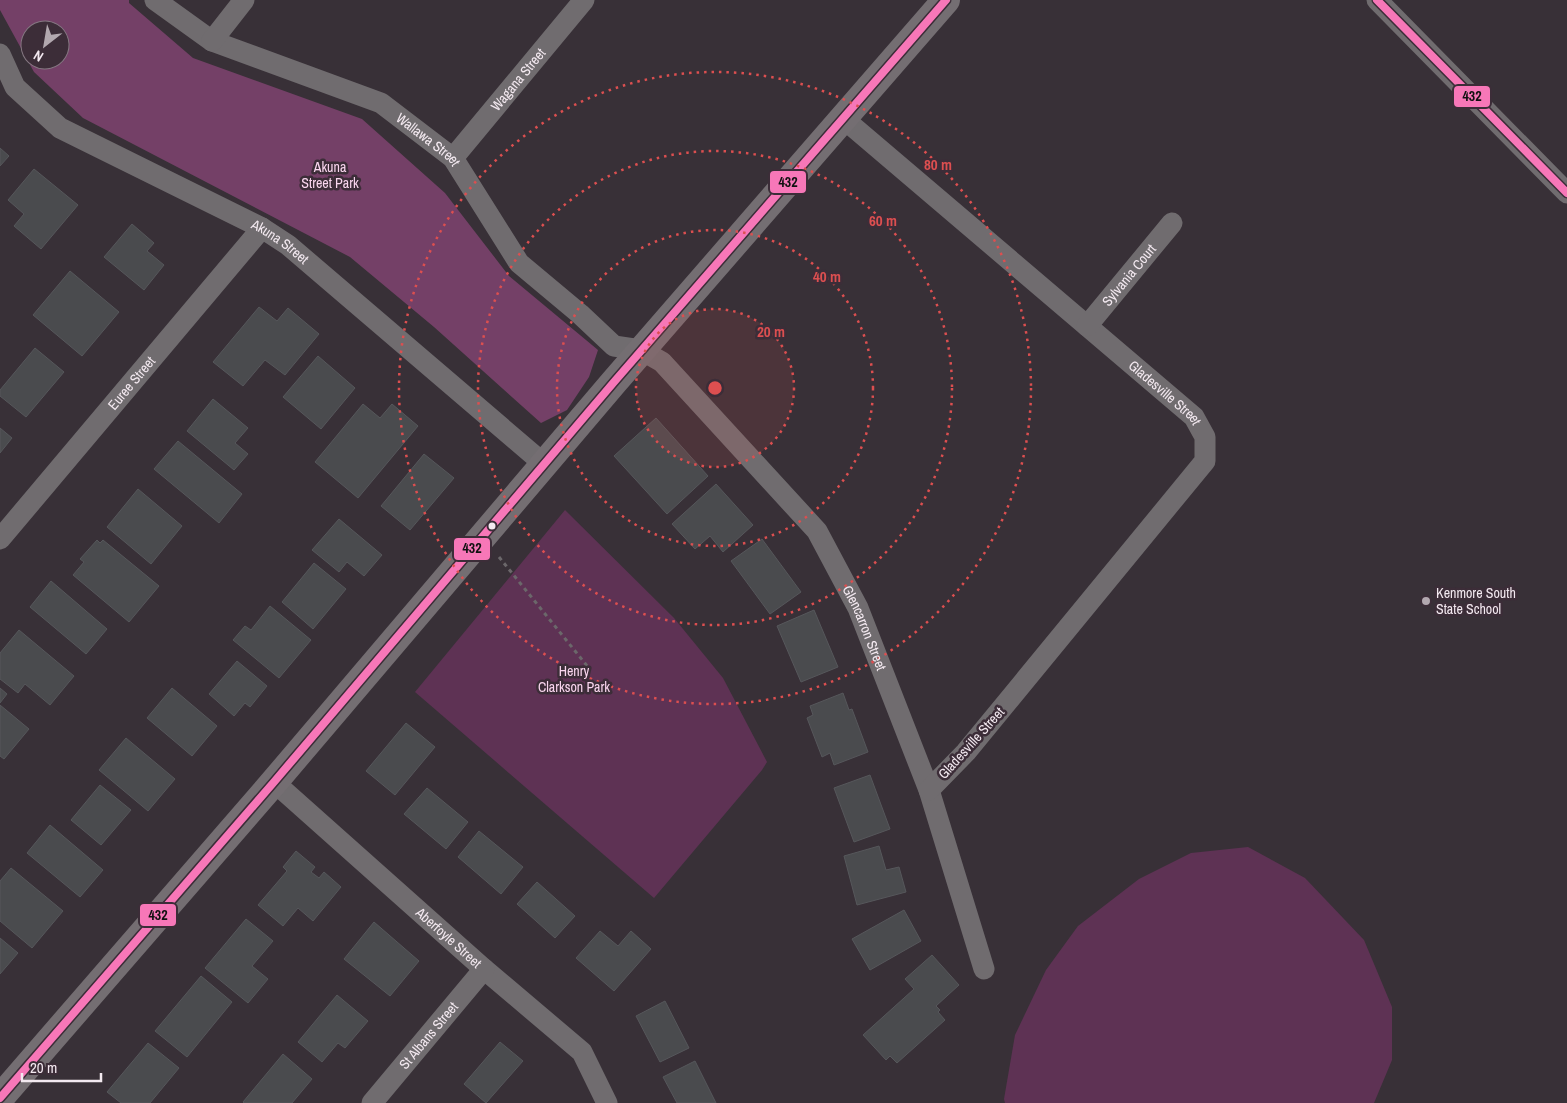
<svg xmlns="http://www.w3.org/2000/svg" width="1567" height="1103" viewBox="0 0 1567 1103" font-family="'Archivo Narrow',sans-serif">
<rect width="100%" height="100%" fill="#383037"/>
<g fill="#5e3254">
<polygon points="565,510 674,618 723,678 767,762 762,770 654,898 415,692"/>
<polygon points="1248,847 1305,878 1364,940 1392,1007 1392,1060 1374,1103 1005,1103 1004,1099 1015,1035 1046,970 1078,926 1139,879 1191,853"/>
</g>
<path fill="#744067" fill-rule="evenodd" d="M0,0H129V3L193,58L362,119L445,193L509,276L598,350L589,377L567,410L541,423L434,327L350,257L83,118L34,72L0,10ZM30,30H60V60H30Z"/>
<g fill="#4a4b4e" stroke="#56575b">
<polygon points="0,148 9,156 0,166"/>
<polygon points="34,169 78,205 41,249 14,226 24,214 8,200"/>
<polygon points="132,224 154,243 147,251 164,265 144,290 104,257"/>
<polygon points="70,271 119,312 82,356 33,315"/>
<polygon points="259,307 277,321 288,308 319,334 285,375 265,360 243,386 213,362"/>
<polygon points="35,348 64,372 26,417 0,396 0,390"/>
<polygon points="318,356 355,388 321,429 283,397"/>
<polygon points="213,399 248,428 235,443 248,454 234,470 187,431"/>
<polygon points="363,404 380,418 392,404 418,426 358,498 315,462"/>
<polygon points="656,418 708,476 667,514 614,456"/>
<polygon points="0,428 12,438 0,453"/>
<polygon points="178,441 242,494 219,523 154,469"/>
<polygon points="424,454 454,478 410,530 381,506"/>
<polygon points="716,484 753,525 723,552 710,536 695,549 672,524"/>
<polygon points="138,489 182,526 151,564 107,527"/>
<polygon points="339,519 382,555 364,576 347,562 339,572 312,550"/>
<polygon points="762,539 801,592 770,614 731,561"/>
<polygon points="97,540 100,543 103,540 159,586 129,622 73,575 84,562 80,559"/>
<polygon points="314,563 346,589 313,629 282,602"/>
<polygon points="51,581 107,629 86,654 30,607"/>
<polygon points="270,606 311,640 279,678 233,640 245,626 251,630"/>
<polygon points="814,610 838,667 801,682 777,626"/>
<polygon points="19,630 74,676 50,705 25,684 18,693 0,679 0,653"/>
<polygon points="237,661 267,686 250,707 245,703 234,716 209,694"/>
<polygon points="0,688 7,694 0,703"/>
<polygon points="172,688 217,726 192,756 147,718"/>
<polygon points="843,693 849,710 852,709 868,752 834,765 830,753 822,757 807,718 813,715 810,706"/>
<polygon points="0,705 29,729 4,759 0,756"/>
<polygon points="406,723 435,747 395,795 366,771"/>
<polygon points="126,738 175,779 148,811 99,770"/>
<polygon points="870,775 890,829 854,842 834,788"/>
<polygon points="100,785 131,810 101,845 71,820"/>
<polygon points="427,788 468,822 446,849 404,814"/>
<polygon points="50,825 103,870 80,897 27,853"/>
<polygon points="479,831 523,867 501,894 458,857"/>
<polygon points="879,846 886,870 899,867 906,892 857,905 844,856"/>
<polygon points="296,851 315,867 311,872 319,878 324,872 341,887 313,921 298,908 283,926 258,905 287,871 283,867"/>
<polygon points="11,868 63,911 32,948 0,921 0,881"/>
<polygon points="537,882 575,916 555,938 517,904"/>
<polygon points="904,910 921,941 870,970 852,939"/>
<polygon points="246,919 273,941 252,966 268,979 248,1003 205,968"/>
<polygon points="374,922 419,961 390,996 344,959"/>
<polygon points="600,931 618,946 631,931 651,949 614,991 576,958"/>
<polygon points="0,938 18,953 0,974"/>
<polygon points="932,955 959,985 936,1006 940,1010 938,1012 945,1020 897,1063 890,1056 886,1060 863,1035 914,989 905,979"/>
<polygon points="201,976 232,1002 187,1057 155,1031"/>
<polygon points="337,995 368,1021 345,1048 338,1043 322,1062 298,1042"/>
<polygon points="665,1001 689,1048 660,1062 636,1016"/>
<polygon points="500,1042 523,1061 486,1103 464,1084"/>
<polygon points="148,1043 179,1068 150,1103 121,1103 107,1092"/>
<polygon points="283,1054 312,1079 292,1103 244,1103 243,1102"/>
<polygon points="695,1061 716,1103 677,1103 663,1077"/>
</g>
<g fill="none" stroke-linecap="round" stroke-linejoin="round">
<polyline stroke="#6b676a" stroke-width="3" stroke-dasharray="4 4" stroke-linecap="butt" points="499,557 588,667"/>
<g stroke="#706c6f" stroke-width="21">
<path id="s1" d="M155,0L212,41L381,103L453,158L519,263L580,314L614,346L641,350L662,362L817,531L858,608L929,790L984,969"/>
<polyline points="1377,0 1567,193"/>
<polyline points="212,41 244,0"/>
<path id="s2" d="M0,54L15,87L60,128L262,228L288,245L544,464"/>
<path id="s3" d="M844,119L1194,417L1205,437V461L966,752L929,790"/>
<path id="s4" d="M453,158L584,0"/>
<path id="s5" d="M1087,326L1172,223"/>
<path id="s6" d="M0,539L262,228"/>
<path id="s7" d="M274,782L484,969L582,1052L607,1103"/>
<path id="s8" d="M372,1103L484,969"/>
</g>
<polyline stroke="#746e72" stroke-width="28" points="0,1098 274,782 614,382 946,0"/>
<defs>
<g id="bus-1">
<polyline points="1377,0 1567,193"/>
<polyline points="0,1098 274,782 614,382 946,0"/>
</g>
</defs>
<use href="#bus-1" stroke="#3c2d38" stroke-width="11"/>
<use href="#bus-1" stroke="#f777b8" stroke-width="8"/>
</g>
<circle cx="715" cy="388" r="79" fill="#dc4f50" fill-opacity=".12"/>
<g fill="none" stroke="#dc4f50" stroke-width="2.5" stroke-dasharray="2.5 5">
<circle cx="715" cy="388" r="79"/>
<circle cx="715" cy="388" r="158"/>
<circle cx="715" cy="388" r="237"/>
<circle cx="715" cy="388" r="316"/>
</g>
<circle fill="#f3e9f0" stroke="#3c2d38" stroke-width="2" cx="492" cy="526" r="4.5"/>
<circle fill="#b2a8af" stroke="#3c2d38" stroke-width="2" cx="1426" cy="601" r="5"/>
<g text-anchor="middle" stroke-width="5" stroke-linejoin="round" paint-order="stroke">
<g font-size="14" fill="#f3e9f0" stroke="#3c2d38">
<text dy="5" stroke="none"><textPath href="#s4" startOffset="102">Wagana Street</textPath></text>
<text dy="5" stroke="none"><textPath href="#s1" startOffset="310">Wallawa Street</textPath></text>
<text dy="5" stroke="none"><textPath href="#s2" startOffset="345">Akuna Street</textPath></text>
<text dy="5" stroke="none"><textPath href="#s5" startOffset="66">Sylvania Court</textPath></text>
<text dy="5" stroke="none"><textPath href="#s6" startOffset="204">Euree Street</textPath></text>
<text dy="5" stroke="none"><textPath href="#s3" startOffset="422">Gladesville Street</textPath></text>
<text dy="5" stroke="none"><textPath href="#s1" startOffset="980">Glencarron Street</textPath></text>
<text transform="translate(971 743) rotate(-48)" y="5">Gladesville Street</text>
<text dy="5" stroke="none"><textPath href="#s7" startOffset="234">Aberfoyle Street</textPath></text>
<text dy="5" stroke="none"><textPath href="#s8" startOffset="88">St Albans Street</textPath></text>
</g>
<g font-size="14" fill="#fad6ef" stroke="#3c2d38">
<text x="330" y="172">Akuna<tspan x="330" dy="16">Street Park</tspan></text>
<text x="574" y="676">Henry<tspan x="574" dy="16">Clarkson Park</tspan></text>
</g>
<g font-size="14" fill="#f3e9f0" stroke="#3c2d38" text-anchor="start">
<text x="1436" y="598">Kenmore South<tspan x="1436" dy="16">State School</tspan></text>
</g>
</g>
<circle cx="715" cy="388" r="8" fill="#dc4f50" stroke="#3c2d38" stroke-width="2.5"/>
<g font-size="15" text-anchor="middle" font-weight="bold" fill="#dc4f50" stroke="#3c2d38" stroke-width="5" stroke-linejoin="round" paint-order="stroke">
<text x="938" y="170">80 m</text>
<text x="883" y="226">60 m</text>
<text x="827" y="282">40 m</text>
<text x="771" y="337">20 m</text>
</g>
<g stroke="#3c2d38" stroke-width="2">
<rect x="1453" y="85" width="38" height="23" rx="5" fill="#f777b8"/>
<rect x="769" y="170" width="38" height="24" rx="5" fill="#f777b8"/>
<rect x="453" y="537" width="38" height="24" rx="5" fill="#f777b8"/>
<rect x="139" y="903" width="38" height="24" rx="5" fill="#f777b8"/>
</g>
<g font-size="14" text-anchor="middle" font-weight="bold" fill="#111">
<text x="1472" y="101">432</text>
<text x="788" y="187">432</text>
<text x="472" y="553">432</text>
<text x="158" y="920">432</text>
</g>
<g transform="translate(45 45) rotate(211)"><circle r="24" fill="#3c2d38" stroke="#857882"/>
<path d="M0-4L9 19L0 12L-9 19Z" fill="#b2a8af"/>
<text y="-8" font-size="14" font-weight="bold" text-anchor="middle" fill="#f3e9f0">N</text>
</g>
<path d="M22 1073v8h79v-8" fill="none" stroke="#f3e9f0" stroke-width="2.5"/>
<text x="30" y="1073" font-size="15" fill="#f3e9f0" stroke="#3c2d38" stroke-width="4" paint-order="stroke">20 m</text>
</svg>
